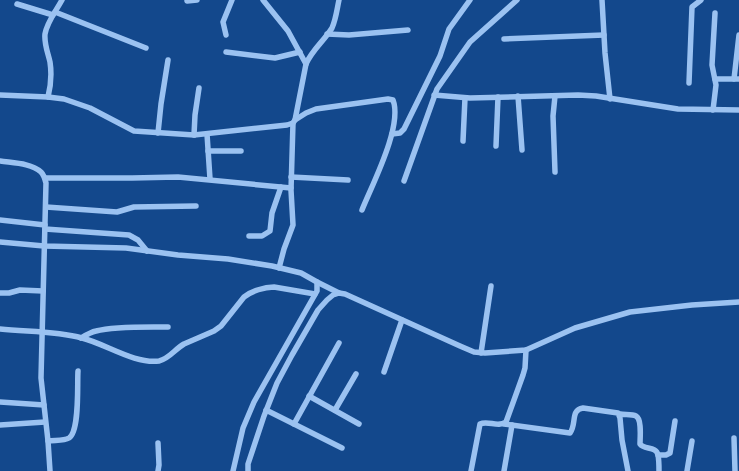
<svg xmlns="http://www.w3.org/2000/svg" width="739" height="471" viewBox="0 0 739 471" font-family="'Alegreya Sans',sans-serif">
<rect width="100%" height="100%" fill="#13488c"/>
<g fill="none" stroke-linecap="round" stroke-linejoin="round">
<g stroke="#9bc2f1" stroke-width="5.5">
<polyline points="263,0 288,31 306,64"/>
<polyline points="602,0 605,53 610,99"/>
<polyline points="187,1 197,0"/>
<polyline points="17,4 53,15"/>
<polyline points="55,12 146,48"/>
<polyline points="327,34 349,35 408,30"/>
<polyline points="226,35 223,22 232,0"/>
<polyline points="504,39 604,35"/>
<polyline points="226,52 275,58 300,52"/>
<polyline points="715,79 739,79"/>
<polyline points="734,79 739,35"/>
<polyline points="689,83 692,7 701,0"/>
<path d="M0,95L48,97L64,99L90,108L134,131L194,135L287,125L293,123L295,120L306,64C312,50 324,41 332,28C336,19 337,9 339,0"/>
<polyline points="434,95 470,98 578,95 596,96 678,109 739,110"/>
<polyline points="518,96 522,150"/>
<polyline points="555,96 553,116 555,172"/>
<path d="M48,97C51,85 52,75 50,62C48,53 44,44 45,34C47,22 56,11 62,0"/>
<polyline points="713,110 716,85 712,65 715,13"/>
<path d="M295,120L306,113L316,109L388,99L393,100C403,126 372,185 362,210"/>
<polyline points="158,133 161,104 168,60"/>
<polyline points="207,134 210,179"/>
<polyline points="392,134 400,133 404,129 440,56 449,29 470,0"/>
<polyline points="194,135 195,115 199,88"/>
<polyline points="463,141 465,98"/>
<polyline points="496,146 498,97"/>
<polyline points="208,151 241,151"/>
<path d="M0,161C13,163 31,163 41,172C44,175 45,179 46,183L41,378L48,441L50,471"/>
<polyline points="291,177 348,180"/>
<polyline points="45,178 132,178 178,177 291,188"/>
<polyline points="404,181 437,89 470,42 517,0"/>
<polyline points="46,207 117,212 134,207 196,206"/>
<polyline points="0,220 45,225"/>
<polyline points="45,229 129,235 138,240 147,251"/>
<polyline points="249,236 262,236 270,231 272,213 281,187"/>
<polyline points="0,242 44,246 126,248 178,255 228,259 272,266 301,273 317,282 317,291 254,402 243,428 233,471"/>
<polyline points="279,268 284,249 293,225 291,190 293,123"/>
<polyline points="317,282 339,293"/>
<polyline points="0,293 9,293 20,290 43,291"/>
<path d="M0,329C28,332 55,331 82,338C106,344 134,364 159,361C169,359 175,349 184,344L214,331L221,326L244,297C252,291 264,287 274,287L315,294"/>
<path d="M81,338C86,335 91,332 96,331C115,326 148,327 168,327"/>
<polyline points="481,353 491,286"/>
<polyline points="384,372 402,320"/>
<polyline points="309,396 359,424"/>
<polyline points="0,402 44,405"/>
<polyline points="266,410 342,448"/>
<polyline points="335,410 356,374"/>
<path d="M620,414C624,415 632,414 636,416C642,419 640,438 640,444C644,450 656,446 658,455C659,460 659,466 659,471"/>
<polyline points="294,424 339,343"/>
<path d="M504,424L570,433C577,424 570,410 583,408L618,413L620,418L622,440L628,471"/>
<polyline points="0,425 45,422"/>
<polyline points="734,438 735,471"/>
<path d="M48,441C55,440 64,441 69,438C80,431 77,384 78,371"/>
<polyline points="158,443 159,465 158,471"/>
<polyline points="658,455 666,455 670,453 675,421"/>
<polyline points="248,471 248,464 264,416 277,383 292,355 318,310 327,300 333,295 339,293 345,294 460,346 474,352 485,353 526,350 575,328 630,312 692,305 739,302"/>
<path d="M471,471L480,424C488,420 498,428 506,422L523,375L525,368L526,350"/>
<polyline points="504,471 512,425"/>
<polyline points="687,471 692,441"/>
</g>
</g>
</svg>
